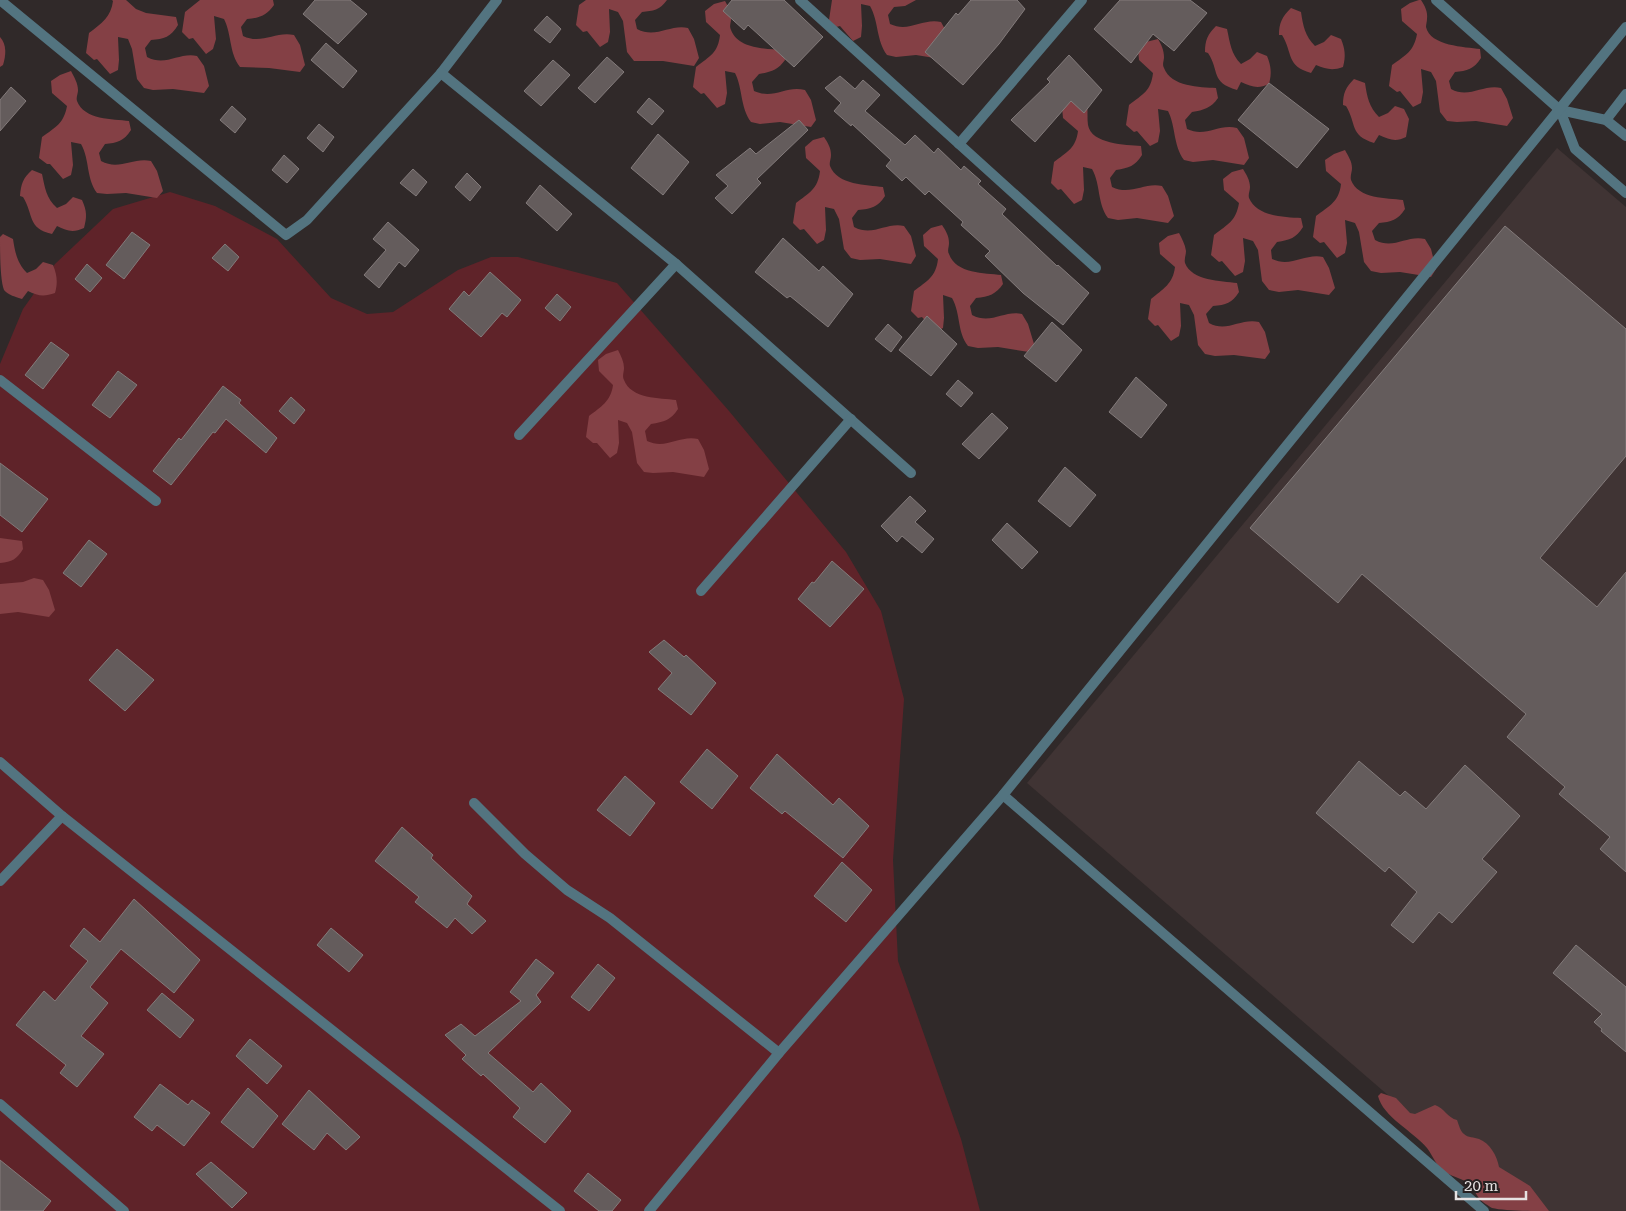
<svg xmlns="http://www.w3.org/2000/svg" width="1626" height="1211" viewBox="0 0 1626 1211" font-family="'Roboto Serif',serif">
<rect width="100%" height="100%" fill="#302929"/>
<polygon fill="#403434" points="1557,148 1626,207 1626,1211 1522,1211 1027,783"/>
<polygon fill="#5f2329" points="170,192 215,206 277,239 331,298 367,314 393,312 458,270 491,257 518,257 617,283 729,411 846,552 881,611 904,699 893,860 898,961 961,1139 980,1211 0,1211 0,364 23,309 55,264 113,209"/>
<g fill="#844045">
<path d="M112,0H126L136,9L146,13L176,17L178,25C171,37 164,39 151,40L145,48L147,57C166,67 179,52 197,56L204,66L209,86L204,93L173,89L153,90L144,88L137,79L132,49L128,39L118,37L119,60L118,70L110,74L97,59L94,60L86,53L89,33C102,23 111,17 113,1Z"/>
<path d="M200,0H273L274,5C267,15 260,18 247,19L241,27L243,36C262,45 275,31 294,35L300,45L305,65L300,72L269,68L240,67C229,53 232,35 224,19L214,16L216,39L213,49L206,54L193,38L189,39L182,32L185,12Z"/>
<path d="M586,0H667C660,10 653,11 642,12L635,20L637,29C656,39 670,24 688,28L694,39L699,58L694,66L663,61H634L627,52L623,21L618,12L609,9L610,32L608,42L600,47L587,31L583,32L576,25L579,5Z"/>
<path d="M832,0H916L905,6L894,7L888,15L890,24C909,33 922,18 941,22L947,33V60L916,55L896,57L887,55C876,40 879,22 870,6L861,4L862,26L861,37L853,41L840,26L836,27L829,20Z"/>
<path d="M1419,0H1421C1425,6 1428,12 1427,19C1427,22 1426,24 1426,27C1430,46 1465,47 1480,49L1481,58C1474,69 1467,71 1455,72L1449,81L1451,89C1469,99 1483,84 1501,88L1507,99L1513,118L1507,126L1476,121L1457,122L1447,121L1440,112L1436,81L1431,72L1421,69L1423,92L1421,103L1413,107L1400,91L1397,92L1389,86L1392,65C1406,55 1414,51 1417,34L1402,21L1401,9L1410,3Z"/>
<path d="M725,1C728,6 731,12 731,19C731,23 729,26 731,30C738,49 767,49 783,50L785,60C778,70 771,72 759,74L752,82L754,91C774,100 786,85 805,90L811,100L816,120L811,127L780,122L760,124L751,122C740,107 743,89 735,73L725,71L727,93L725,104L717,108L704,93L701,94L693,87L696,67C710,56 718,53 720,35L706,22L705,11L714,4Z"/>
<path d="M1291,8L1301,12C1303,26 1305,36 1315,46L1324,42L1331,35L1341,39C1345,49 1346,56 1343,67C1332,71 1326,69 1316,65L1311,73C1286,66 1293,53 1282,35H1279C1279,23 1282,17 1291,8Z"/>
<path d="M1216,26L1227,29C1230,43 1231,54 1241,64L1250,59L1257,52L1267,56C1271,66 1272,73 1269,84C1258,89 1252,87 1241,82L1237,90C1210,82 1220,71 1208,53L1205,52C1205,40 1208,34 1216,26Z"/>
<path d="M0,37C7,45 6,55 3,65L0,67Z"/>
<path d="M1158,39C1161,44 1164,50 1164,57C1164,61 1162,64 1164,68C1171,87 1200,87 1216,88L1218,98C1211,108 1204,110 1192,112L1185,120L1187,129C1206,138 1219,123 1237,128L1244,138L1249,158L1244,165L1213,160L1193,162L1184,160C1173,145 1176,127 1168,111L1158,109L1160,131L1158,142L1150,146L1137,131L1134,132L1126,125L1129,105C1143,94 1151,91 1153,73L1139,60L1138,49L1146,42Z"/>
<path d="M71,71C74,77 78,83 78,90C78,94 76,97 77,101C84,120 113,119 129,121L131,130C124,141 117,143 105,144L99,153L101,161C119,171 133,157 151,161L157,171L163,191L157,198L126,193L107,194L97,193C86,178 90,160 81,144L71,142L73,165L71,175L63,179L50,164H47L39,158L42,137C56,127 64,123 67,106L52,93L51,81L60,75Z"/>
<path d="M1354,79L1365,83C1367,97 1369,107 1379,117L1388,113L1395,106L1404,109L1409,119L1406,137C1396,142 1390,140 1379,135L1374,143C1349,135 1357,124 1346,106L1343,105C1343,93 1346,87 1354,79Z"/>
<path d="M1071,100L1087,105C1088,112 1087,119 1088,125C1091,144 1126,145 1141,146L1142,155C1135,166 1129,168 1116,170L1110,178L1112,187C1131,196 1144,182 1162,186L1168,196L1174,216L1168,223L1137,218L1118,220L1108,218C1097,203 1101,185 1092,169L1083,167L1084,190L1082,200L1074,204L1061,189L1058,190L1051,183L1054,162C1067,152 1076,148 1078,131L1063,118L1062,107Z"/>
<path d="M824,137C828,143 831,148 831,155C831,159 829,163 830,166C837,185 867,185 883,187L885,196C878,207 871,209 858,210L852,218L854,227C873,237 886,222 904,226L911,236L916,256L911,264L880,259L860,260L851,258L844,249L839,219L834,209L825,207L826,230L824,240L817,244L804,229L800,230L793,223L796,203C809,193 818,189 820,171L806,158L805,147L813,140Z"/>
<path d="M1345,150C1348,156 1352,161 1352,168C1352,172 1350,176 1351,180C1358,199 1387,198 1403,200L1405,209C1398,220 1391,222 1379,223L1372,231L1375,240C1394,250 1406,235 1425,239L1431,249L1436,269L1431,277L1400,272L1381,273L1371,271L1364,262L1359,232L1355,223L1345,220L1347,243L1345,253L1337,258L1324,242L1320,243L1313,237L1316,216C1329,206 1339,202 1341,184L1326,171L1325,160L1334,154Z"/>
<path d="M1243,169C1246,174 1250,180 1250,187C1250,191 1248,194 1249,198C1257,217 1285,217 1301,218L1303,227C1296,238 1290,240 1277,242L1271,250L1272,259C1291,268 1305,253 1323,257L1329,268L1335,288L1329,295L1298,290L1279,292L1269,290L1262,281L1258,250L1253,241L1243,238L1245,261L1243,272L1235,276L1222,261L1219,262L1211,255L1214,235C1228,224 1236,221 1239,203L1224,190L1223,179L1232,172Z"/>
<path d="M32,170L42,174C45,188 46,198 57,208L66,204L73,197L82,200C87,211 87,217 84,228C73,233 67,231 57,226L52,234C27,228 34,215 23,197L20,196C21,184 23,178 32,170Z"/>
<path d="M942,225C946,231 949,236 949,243C949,247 947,251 949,254C956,274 985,273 1001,275L1003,284C996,294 989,297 976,298L970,306L972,315C991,325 1004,310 1022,314L1028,324L1034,344L1029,352L998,347L978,348L968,346C957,332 961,314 952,298L943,295L944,318L943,328L935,332L922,317L918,318L911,311L914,291C927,281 936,277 938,259L924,246L923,235L931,228Z"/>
<path d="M1179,233C1182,239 1185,244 1186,251C1186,255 1184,259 1185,263C1192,281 1221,281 1237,283L1239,292C1232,303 1226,305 1213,306L1206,314L1209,323C1227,333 1240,318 1259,322L1265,332L1270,352L1265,359L1234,355L1215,356L1205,354L1198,345L1194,315L1189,305L1180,303L1181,326L1179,336L1171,341L1158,325L1155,326L1148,319L1151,299C1163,289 1173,284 1175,267L1160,254L1159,243L1168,236Z"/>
<path d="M3,234L13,239C15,252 17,263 27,273L36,269L43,262L53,265C57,275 58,282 55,293C44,297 38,296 28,291L22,299C16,297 8,295 4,290C0,280 0,250 0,237Z"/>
<path d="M618,350C621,356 624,362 624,368C624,372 622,376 624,380C631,399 660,398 676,400L678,409C671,420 664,422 651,424L645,431L647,441C666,450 679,435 698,439L704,450L709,469L704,477L673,472L653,473L644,472L637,463L632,432L627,423L618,420L619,443L617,453L610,458L597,443H593L586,437L589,416C601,407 611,401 613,385L599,371L598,360L606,354Z"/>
<path d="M0,538L22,541L23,549C17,559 12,562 0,563Z"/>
<polygon points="34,578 43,580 49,590 55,610 49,617 18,612 0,614 0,584 23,582"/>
<path d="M1381,1093L1396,1098L1410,1113L1415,1114L1435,1105C1444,1108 1448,1118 1457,1120C1459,1125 1460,1131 1464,1134C1468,1138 1474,1137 1479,1139C1490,1143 1497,1156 1499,1167L1530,1186L1549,1211C1535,1211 1504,1211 1492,1208C1489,1206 1482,1202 1480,1199C1475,1194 1475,1189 1469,1184C1462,1178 1453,1177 1445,1172C1436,1166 1433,1156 1427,1148C1413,1131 1383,1117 1378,1096Z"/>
</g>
<g fill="#645c5c" stroke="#837b7b">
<polygon points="315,0 350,0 367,14 338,44 303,14"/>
<polygon points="732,0 784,0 823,37 794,67 748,25 744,30 723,11"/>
<polygon points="971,0 1017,0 1025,9 999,44 963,85 925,52 956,13 958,15"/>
<polygon points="1120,0 1190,0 1207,13 1174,51 1153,34 1131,63 1094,29"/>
<polygon points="547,16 561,29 550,43 534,30"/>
<polygon points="326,43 357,71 343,88 311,60"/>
<polygon points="1069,55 1102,90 1084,113 1071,101 1035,142 1011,120 1050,82 1047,79"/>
<polygon points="607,57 624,72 595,103 578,88"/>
<polygon points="553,60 570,75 541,106 524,91"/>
<polygon points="840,76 855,89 863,80 880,95 865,111 905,145 915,135 934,153 938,148 961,170 964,166 981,181 978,184 1006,209 1002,214 1057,266 1058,265 1089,293 1063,325 1023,293 985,256 990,251 961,225 963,222 929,191 925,195 906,177 902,181 886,166 891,160 852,124 851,126 834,111 841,103 825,88"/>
<polygon points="1269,83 1329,129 1297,168 1238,120"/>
<polygon points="11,87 26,101 0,131 0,100"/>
<polygon points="649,98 664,111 652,125 637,112"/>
<polygon points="232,106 246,119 235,133 220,120"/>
<polygon points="799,120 808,130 757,179 761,183 732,214 715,198 728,186 716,175 750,148 756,154"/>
<polygon points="319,124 334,137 323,152 307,138"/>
<polygon points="658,134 689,162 663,195 631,168"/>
<polygon points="284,155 299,169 287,183 272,170"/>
<polygon points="413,169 427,182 416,196 400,183"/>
<polygon points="467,173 481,187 470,201 455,187"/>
<polygon points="540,185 572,214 557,231 526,203"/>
<polygon points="388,222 419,250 405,267 399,262 379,288 364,275 386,250 373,239"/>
<polygon points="1505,226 1626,329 1626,456 1540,558 1597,607 1626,572 1626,872 1600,849 1610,837 1559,794 1565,787 1507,737 1526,714 1362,574 1338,603 1250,528"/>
<polygon points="132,232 150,245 124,279 106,265"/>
<polygon points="783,238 819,271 823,266 853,294 828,327 790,296 787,298 755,272"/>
<polygon points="225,244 239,257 228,271 212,258"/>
<polygon points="87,264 102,278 90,292 75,279"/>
<polygon points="490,272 521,300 507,317 502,313 481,337 449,309 464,291 469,296"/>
<polygon points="557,294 571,307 560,321 545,308"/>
<polygon points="927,316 957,344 931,376 899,350"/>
<polygon points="1052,322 1082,350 1056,382 1024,356"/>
<polygon points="888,324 902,337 891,352 875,339"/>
<polygon points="51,342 69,355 43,389 25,375"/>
<polygon points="118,371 137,385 110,418 92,405"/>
<polygon points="1136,377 1167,405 1141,438 1109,412"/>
<polygon points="958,380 973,393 961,407 946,394"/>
<polygon points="223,386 241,400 239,403 277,438 266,453 226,419 215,433 213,432 171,485 153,471 179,438 181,440"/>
<polygon points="291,397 305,410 294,424 279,411"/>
<polygon points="992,413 1008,428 979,459 962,444"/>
<polygon points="0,463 48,499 22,532 0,515"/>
<polygon points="1065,467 1096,495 1070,527 1038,501"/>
<polygon points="910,496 926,511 915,522 934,539 922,553 902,536 897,542 881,526"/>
<polygon points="1007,523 1038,552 1022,569 992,540"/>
<polygon points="89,540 107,554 81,587 63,573"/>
<polygon points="832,561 864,589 830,627 798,599 812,582 814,583"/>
<polygon points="664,640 684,657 686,655 716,683 691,715 658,689 672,673 649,652"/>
<polygon points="117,649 154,680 125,711 89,680"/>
<polygon points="707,749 738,776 712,809 680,782"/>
<polygon points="777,754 833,805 839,798 869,826 843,858 785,811 782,814 750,788"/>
<polygon points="1359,761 1400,796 1405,791 1426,809 1465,765 1520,816 1482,859 1497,872 1452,923 1439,912 1413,943 1391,925 1417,892 1389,867 1385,872 1316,813"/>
<polygon points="625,776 655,803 630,836 597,810"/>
<polygon points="402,827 433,855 431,858 472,896 467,904 486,921 472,934 455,918 447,928 415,902 419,897 375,861"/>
<polygon points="842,862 872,890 846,922 814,896"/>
<polygon points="134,899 200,960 174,993 121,949 90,987 108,1003 81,1036 104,1054 77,1087 60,1073 66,1065 16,1025 44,991 55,1001 88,961 70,946 84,928 100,942"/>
<polygon points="331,928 363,955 349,972 317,945"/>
<polygon points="1576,945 1626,987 1626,1052 1601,1031 1602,1029 1594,1022 1602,1014 1553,973"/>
<polygon points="536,959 554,973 536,995 541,1002 488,1053 533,1092 541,1083 571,1111 545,1143 513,1117 520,1108 483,1074 481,1076 462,1059 466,1055 445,1035 461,1024 475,1036 521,1001 510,992"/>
<polygon points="598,964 615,978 589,1011 571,997"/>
<polygon points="162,993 194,1020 180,1038 147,1010"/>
<polygon points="250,1039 282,1066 267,1084 236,1056"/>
<polygon points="160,1084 188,1105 192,1100 210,1113 184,1146 157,1125 152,1131 134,1117"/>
<polygon points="248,1088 278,1116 253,1148 221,1122"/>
<polygon points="309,1090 360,1137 346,1150 327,1133 314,1150 282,1124"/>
<polygon points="0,1160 51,1201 43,1211 0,1211"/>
<polygon points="211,1162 247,1193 232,1208 196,1174"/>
<polygon points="588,1173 621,1200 612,1211 599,1211 574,1191"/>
</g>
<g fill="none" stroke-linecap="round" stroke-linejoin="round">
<g stroke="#537480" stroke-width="10">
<polyline points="0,0 286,235 307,220 441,73 497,0"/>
<polyline points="800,0 1096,268"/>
<polyline points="1436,0 1560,110 1606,120 1626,136"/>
<polyline points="441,73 676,264 911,473"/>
<polyline points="1560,110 1575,149 1626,193"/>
<polyline points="1606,120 1626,94"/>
<polyline points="959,144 1082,0"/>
<polyline points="0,380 156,501"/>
<polyline points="519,435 676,264"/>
<polyline points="701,591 851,419"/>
<polyline points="0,762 62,816 560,1211"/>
<polyline points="1003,795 1484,1211"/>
<polyline points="474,803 525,854 567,890 610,918 779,1053"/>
<polyline points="0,881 62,816"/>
<polyline points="0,1104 124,1211"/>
<polyline points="649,1211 779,1053 1003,795 1626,27"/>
</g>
</g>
<path d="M1456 1191v8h70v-8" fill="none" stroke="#e7e2e2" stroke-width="2.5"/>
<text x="1464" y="1191" font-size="15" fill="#e7e2e2" stroke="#262020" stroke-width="4" paint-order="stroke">20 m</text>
</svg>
